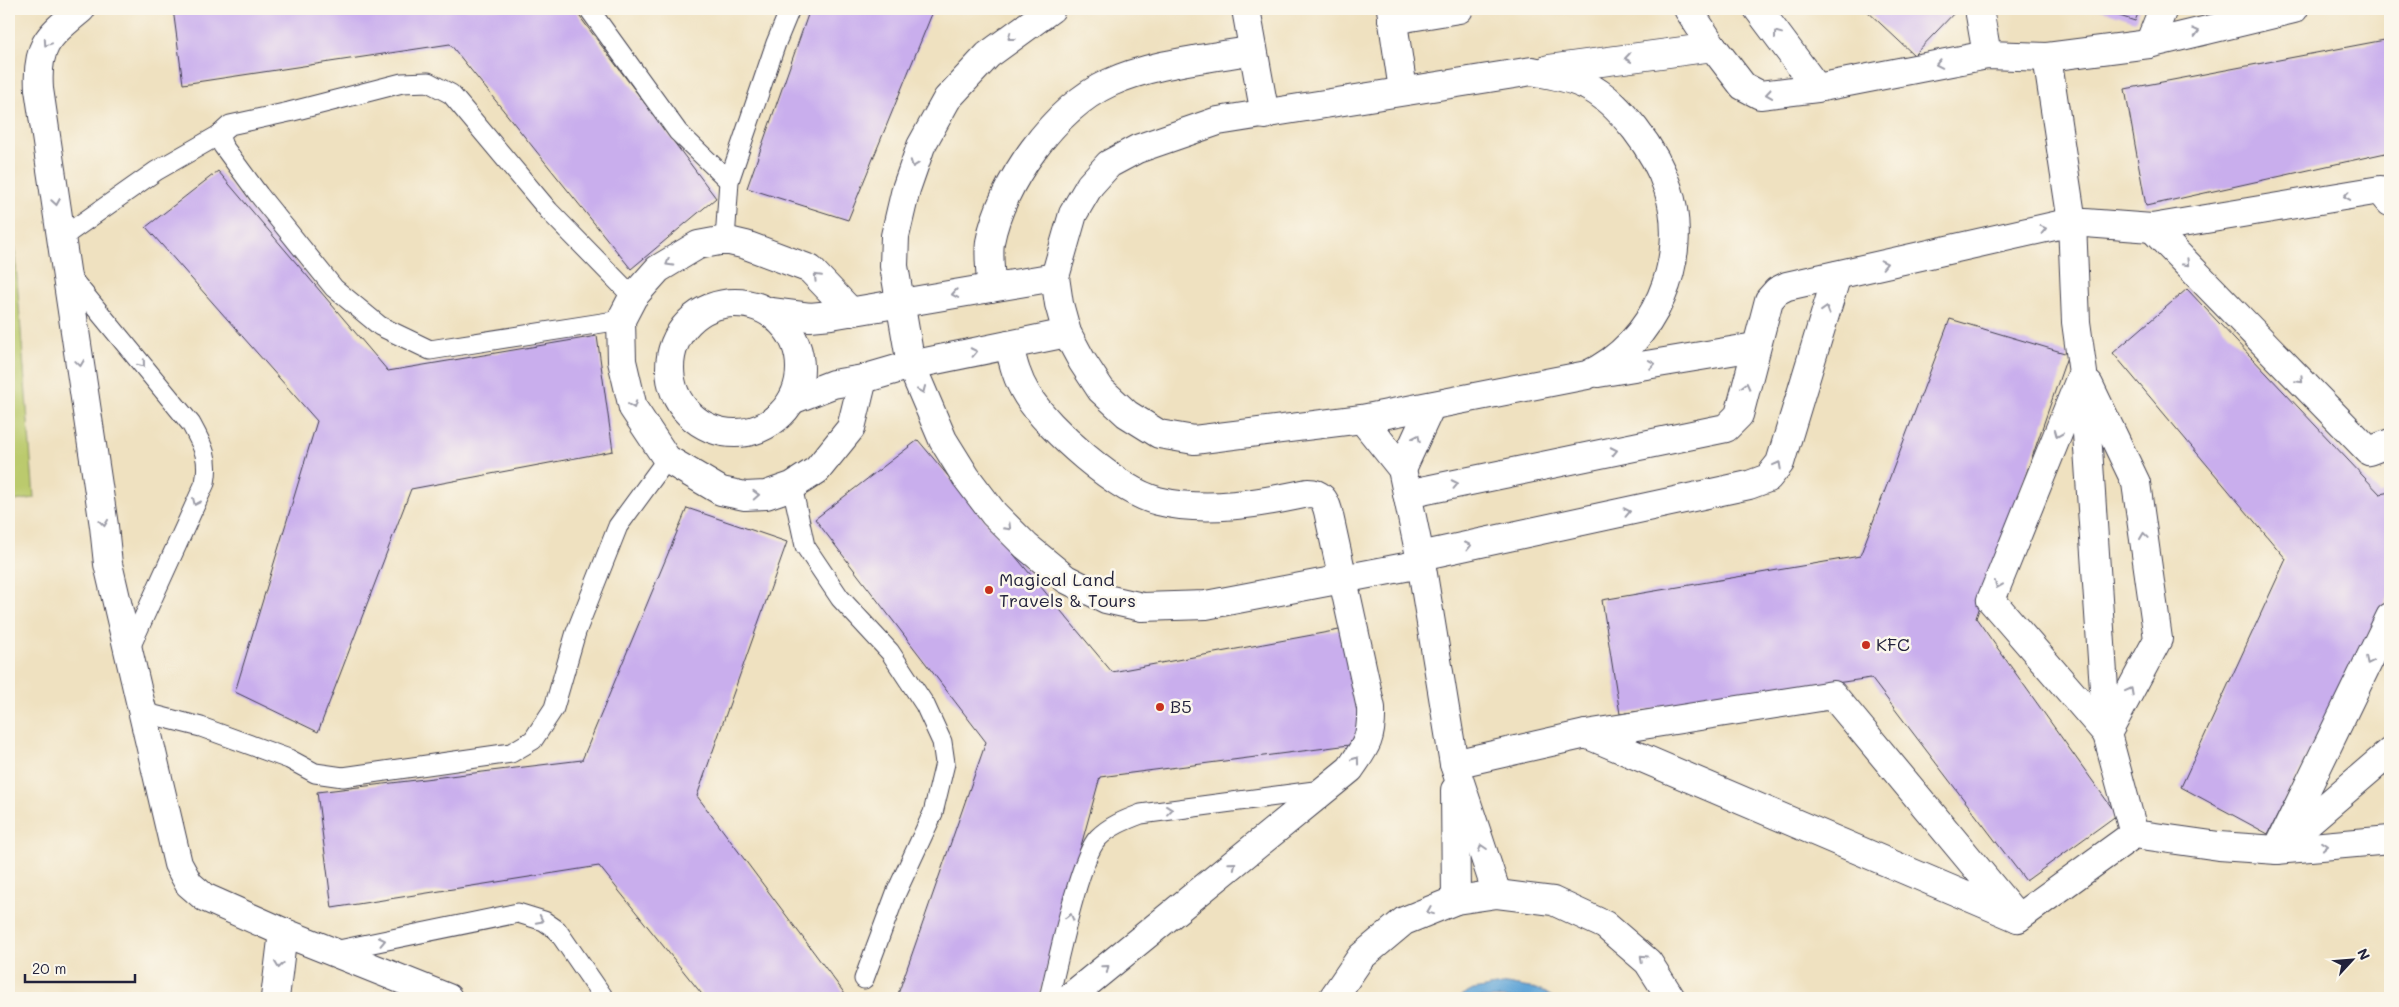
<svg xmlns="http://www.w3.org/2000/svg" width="2399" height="1007" viewBox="0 0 2399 1007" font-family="Mali,sans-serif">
<rect width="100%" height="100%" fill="#fbf7ec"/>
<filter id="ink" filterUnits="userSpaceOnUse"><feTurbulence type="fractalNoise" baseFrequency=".02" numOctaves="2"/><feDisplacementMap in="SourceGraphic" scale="10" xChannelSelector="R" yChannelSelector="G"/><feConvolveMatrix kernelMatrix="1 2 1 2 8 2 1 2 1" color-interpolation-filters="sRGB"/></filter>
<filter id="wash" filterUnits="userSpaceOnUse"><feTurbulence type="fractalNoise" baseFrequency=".0096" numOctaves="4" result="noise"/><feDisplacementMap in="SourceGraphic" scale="20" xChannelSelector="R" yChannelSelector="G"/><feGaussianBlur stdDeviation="1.12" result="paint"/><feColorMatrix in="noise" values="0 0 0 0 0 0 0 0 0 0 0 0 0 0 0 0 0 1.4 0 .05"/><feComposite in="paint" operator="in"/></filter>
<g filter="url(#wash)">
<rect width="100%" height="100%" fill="#efe1c0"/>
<polygon fill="#bbca6d" stroke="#6e7654" points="9,176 34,498 9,502"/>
<polygon fill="#62a6d7" stroke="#426489" points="1507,984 1541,990 1554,998 1458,998 1473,990"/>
<g id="blocks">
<g fill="#c9aeed">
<polygon points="173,9 574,9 716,198 631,269 450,44 183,84"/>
<polygon points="810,9 934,9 848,220 747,188"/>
<polygon points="1865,9 1958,9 1914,55"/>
<polygon points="2098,9 2140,9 2135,21"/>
<polygon points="2390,39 2390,152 2146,206 2125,89"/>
<polygon points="218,171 388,371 597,336 613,451 411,489 318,732 235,692 317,421 146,227"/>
<polygon points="2187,289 2380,494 2390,492 2390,596 2388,597 2268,834 2181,787 2286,559 2113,353"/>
<polygon points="1950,319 2068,354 1976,618 2117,815 2026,881 1871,678 1620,714 1602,600 1860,556"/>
<polygon points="918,440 1112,672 1350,628 1365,743 1100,777 1039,998 897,997 986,742 815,519"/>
<polygon points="687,508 787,542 697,796 848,998 705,998 599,866 332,908 317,792 582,760"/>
</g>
</g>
</g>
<g filter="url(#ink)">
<use href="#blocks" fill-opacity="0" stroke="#413f4f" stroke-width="1"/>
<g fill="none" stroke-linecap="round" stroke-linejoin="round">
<defs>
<g id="service">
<polyline points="589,9 678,132 729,181"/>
<polyline points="61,238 156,171 219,135"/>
<polyline points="725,240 729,181 776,43 790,9"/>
<path d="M67,273L191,424C203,446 210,458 205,483L128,652"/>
<polyline points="621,320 430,350 380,326 334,288 259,195 223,146 219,135 230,125 289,112 402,83 428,82 451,94 549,211 633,297"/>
<polyline points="792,486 805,546 840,598 890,652 925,705 942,742 945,763 933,813 896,893 864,979"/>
<polyline points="142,712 201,727 289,759 315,773 343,777 511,753 533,740 554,708 576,632 618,526 667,459"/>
<polyline points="334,951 518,913 544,921 557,930 604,998"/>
<path d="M1049,998C1057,966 1079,858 1098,838C1110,826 1125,820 1141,814L1322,790"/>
</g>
<g id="minor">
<path d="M81,9C49,36 36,44 39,89L104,526L108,564L178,864L189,884L204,897L283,932L448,998"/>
<polyline points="1051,9 988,55 947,99 921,146 906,189 895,236 894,266 911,365 943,440 966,477 994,514 1026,546 1066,579 1106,599 1142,607 1206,605 1421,564"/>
<polyline points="1246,9 1265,115"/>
<polyline points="1391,9 1403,90"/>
<polyline points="1688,9 1713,47"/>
<polyline points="1758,9 1817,88"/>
<polyline points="1979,9 1987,55"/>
<polyline points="1392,20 1459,9"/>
<polyline points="2149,44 2163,9"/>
<polyline points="2047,57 2072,222 2152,228 2380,190 2390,202"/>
<polyline points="1549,69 1713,47 1743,86 1760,95 1817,88 1987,55 2047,57 2149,44 2294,9"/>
<path d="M1532,71C1551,75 1570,77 1587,86C1606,95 1622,113 1635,129C1649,147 1661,167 1668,189C1691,259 1654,345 1587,375L1362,419L1194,440L1159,434L1127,414L1101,390L1082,361L1067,333L1059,304L1055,277L1073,214L1090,185L1109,164L1137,149L1218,121Z"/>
<polyline points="2152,228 2369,451 2390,443"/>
<path d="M991,288C991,273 988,256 990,242C1001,183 1055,108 1109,83C1153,63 1206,59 1253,50"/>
<circle cx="735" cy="368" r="65"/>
<polyline points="771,312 810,317 831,315 1055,277"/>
<polyline points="851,312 810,269 746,245 725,240 698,245 658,269 633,297 621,320 622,361 633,408 667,459 721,491 745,496 766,495 792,486 817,470 851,428 863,379"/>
<path d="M1009,345C1013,363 1017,379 1027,395C1048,429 1118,491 1158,501C1205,513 1262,503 1308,493C1321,493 1325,500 1328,511L1371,708C1372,738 1367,745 1350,769L1069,998"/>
<polyline points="1598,373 1755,347"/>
<polyline points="2080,379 1991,600 2107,734"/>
<polyline points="2089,385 2136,483 2158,639 2107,734"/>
<polyline points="792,400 833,384 863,379 911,365 1067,333"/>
<polyline points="1362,419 1402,469 1420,556 1454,764 1497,894"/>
<polyline points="1402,469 1431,406"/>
<polyline points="1407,494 1726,428 1739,415 1769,300 1777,291 1787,286 2072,222 2076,322 2083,373 2107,734 2134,834 2219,846 2277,850 2390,840"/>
<polyline points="1420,556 1749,485 1768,478 1780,463 1837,275"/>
<polygon points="1833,695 2018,918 1586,734"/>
<polyline points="1454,764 1586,734"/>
<polyline points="1455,790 1456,900"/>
<polyline points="2285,842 2390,752"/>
<polyline points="2277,850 2390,617"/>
<polyline points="2018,918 2134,834"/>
<polyline points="275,998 283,932"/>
<polyline points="1333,998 1361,957 1404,921 1456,900 1497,894 1553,901 1605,925 1648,962 1671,998"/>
</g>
</defs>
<use href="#service" stroke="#413f4f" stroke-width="21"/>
<use href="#minor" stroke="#413f4f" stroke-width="30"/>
<use href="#service" stroke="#fff" stroke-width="19"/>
<use href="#minor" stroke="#fff" stroke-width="28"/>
</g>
<defs><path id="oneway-chevron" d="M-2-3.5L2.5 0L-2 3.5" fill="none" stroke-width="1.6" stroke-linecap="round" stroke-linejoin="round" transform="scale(1.25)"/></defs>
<g stroke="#9c9ca7">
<use href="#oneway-chevron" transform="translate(2196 32) rotate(-14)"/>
<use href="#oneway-chevron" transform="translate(1777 34) rotate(-127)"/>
<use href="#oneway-chevron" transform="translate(1011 37) rotate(143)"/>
<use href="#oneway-chevron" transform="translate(47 43) rotate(124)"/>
<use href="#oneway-chevron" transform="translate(1628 58) rotate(172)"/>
<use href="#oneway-chevron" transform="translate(1939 64) rotate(169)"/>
<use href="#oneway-chevron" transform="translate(1769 94) rotate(172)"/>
<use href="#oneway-chevron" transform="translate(914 164) rotate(110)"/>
<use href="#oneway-chevron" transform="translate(2347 196) rotate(171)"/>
<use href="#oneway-chevron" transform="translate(56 202) rotate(81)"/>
<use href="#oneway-chevron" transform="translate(2043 229) rotate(-13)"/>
<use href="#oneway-chevron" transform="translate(669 263) rotate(150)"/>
<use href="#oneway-chevron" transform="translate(2186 263) rotate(46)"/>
<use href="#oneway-chevron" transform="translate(1884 264) rotate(-13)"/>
<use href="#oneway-chevron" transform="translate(817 277) rotate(-134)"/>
<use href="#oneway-chevron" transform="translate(955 294) rotate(170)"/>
<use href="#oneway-chevron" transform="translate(1826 310) rotate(-73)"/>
<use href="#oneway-chevron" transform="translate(974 352) rotate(-12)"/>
<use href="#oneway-chevron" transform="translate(80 363) rotate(82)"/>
<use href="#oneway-chevron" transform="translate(142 364) rotate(51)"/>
<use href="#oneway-chevron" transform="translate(1652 364) rotate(-9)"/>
<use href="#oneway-chevron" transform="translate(2300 380) rotate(46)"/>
<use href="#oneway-chevron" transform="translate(1746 386) rotate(-76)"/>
<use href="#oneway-chevron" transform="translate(922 390) rotate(67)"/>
<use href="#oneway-chevron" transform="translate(633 405) rotate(70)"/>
<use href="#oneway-chevron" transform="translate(2058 434) rotate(112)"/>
<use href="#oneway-chevron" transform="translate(1417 438) rotate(-65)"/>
<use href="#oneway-chevron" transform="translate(1614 451) rotate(-12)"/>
<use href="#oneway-chevron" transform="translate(1778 465) rotate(-62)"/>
<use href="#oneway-chevron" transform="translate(1455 484) rotate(-12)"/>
<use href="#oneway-chevron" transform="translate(756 495) rotate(-3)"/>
<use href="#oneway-chevron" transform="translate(196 502) rotate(114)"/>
<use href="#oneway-chevron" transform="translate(1627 512) rotate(-12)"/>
<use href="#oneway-chevron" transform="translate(104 523) rotate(82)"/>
<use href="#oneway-chevron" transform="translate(1008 527) rotate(45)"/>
<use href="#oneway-chevron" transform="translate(2144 536) rotate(-98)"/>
<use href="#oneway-chevron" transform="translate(1468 546) rotate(-12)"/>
<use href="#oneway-chevron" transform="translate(1998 585) rotate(112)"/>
<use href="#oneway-chevron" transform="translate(2369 661) rotate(116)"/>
<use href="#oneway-chevron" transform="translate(2130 691) rotate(-62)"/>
<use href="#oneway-chevron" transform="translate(1356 760) rotate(-54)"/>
<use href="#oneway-chevron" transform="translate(1169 810) rotate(-7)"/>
<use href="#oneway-chevron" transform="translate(2325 846) rotate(-5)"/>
<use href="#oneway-chevron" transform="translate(1482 848) rotate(-108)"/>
<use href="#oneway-chevron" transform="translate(1233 865) rotate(-39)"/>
<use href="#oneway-chevron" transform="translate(1430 911) rotate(158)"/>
<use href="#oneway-chevron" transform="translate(1070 917) rotate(-75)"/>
<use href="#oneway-chevron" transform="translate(540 920) rotate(27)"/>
<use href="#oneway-chevron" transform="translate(382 941) rotate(-12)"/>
<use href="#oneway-chevron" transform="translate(1643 958) rotate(-136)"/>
<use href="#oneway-chevron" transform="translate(279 965) rotate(97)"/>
<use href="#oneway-chevron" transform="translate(1106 968) rotate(-39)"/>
</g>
</g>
<g fill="#c8321e" stroke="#fbf7ec" stroke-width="2">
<circle cx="989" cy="590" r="5"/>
<circle cx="1866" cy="645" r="5"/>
<circle cx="1160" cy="707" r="5"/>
</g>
<g text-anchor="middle" stroke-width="5" stroke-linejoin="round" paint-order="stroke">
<g font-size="18" fill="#22223b" stroke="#fbf7ec" text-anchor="start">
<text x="999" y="586">Magical Land<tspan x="999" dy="21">Travels &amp; Tours</tspan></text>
<text x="1876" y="651">KFC</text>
<text x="1170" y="713">B5</text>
</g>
</g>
<rect width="2399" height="1007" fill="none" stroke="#fbf7ec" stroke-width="30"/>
<g transform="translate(2352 960) rotate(64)" stroke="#fbf7ec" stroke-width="4" paint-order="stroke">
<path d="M0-4L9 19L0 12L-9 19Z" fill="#22223b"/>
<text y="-8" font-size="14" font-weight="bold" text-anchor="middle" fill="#22223b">N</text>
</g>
<path d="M25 974v8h110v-8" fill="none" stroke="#22223b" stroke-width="2.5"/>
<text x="32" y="974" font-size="15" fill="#22223b" stroke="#fbf7ec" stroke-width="4" paint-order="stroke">20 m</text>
</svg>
